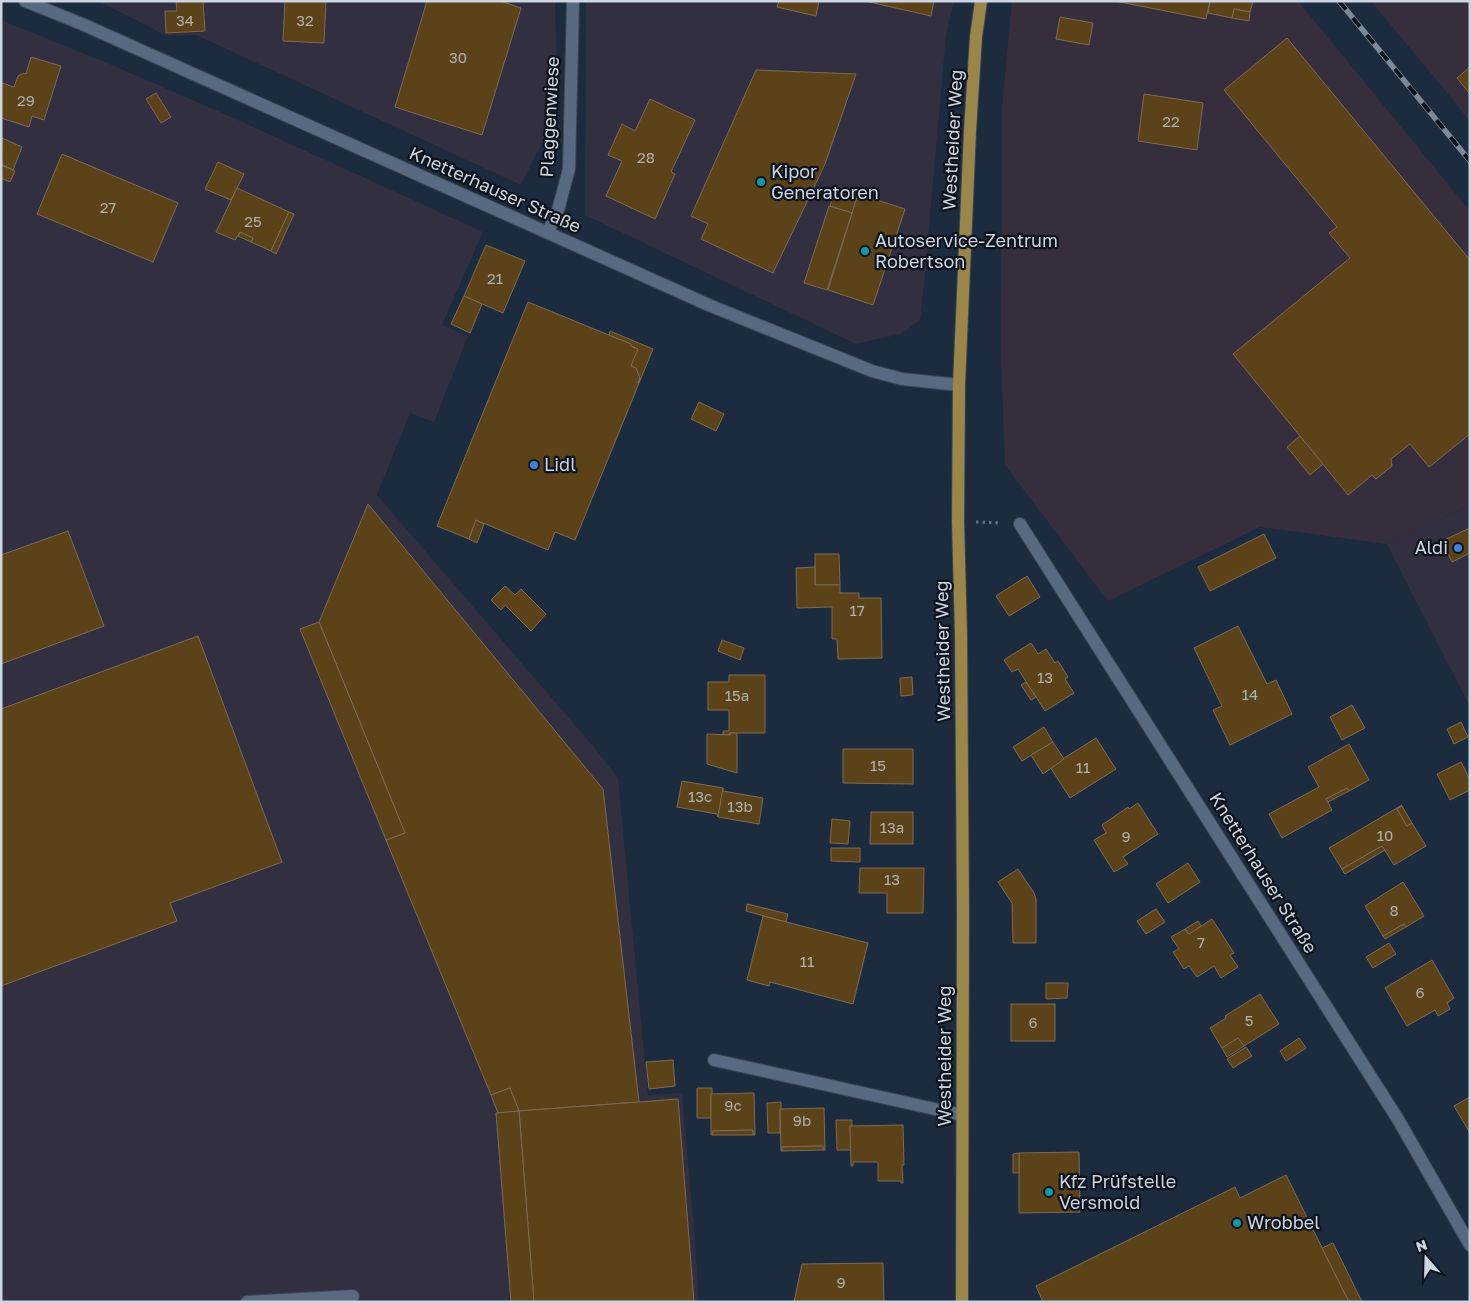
<svg xmlns="http://www.w3.org/2000/svg" width="1471" height="1303" viewBox="0 0 1471 1303" font-family="'Golos Text',sans-serif">
<rect width="100%" height="100%" fill="#1d2b3e"/>
<g fill="#322f40">
<polygon points="98,1 555,1 558,111 521,185 196,35 167,36"/>
<polygon points="586,1 954,1 946,36 924,284 920,320 901,334 856,344 585,215"/>
<polygon points="1,20 105,62 227,115 483,232 442,325 468,336 434,422 410,413 377,495 593,746 618,778 648,1095 682,1093 695,1240 699,1302 1,1302"/>
<polygon points="1470,505 1470,707 1387,544"/>
</g>
<g fill="#372e3d">
<polygon points="1012,1 1298,1 1470,211 1470,505 1387,544 1260,527 1108,601 1005,465 1001,357 1002,107"/>
<polygon points="1371,1 1470,1 1470,122 1454,101"/>
</g>
<g fill="#5b4218" stroke="#7c6c55">
<polygon points="176,1 203,1 205,31 166,33 165,11 177,11"/>
<polygon points="285,1 326,1 324,43 283,41"/>
<polygon points="427,1 500,1 521,8 482,135 395,107"/>
<polygon points="779,1 819,1 816,16 777,7"/>
<polygon points="865,1 934,1 931,16"/>
<polygon points="1115,1 1210,1 1206,19"/>
<polygon points="1210,1 1253,1 1250,12 1234,9 1232,18 1208,13"/>
<polygon points="1234,9 1250,12 1249,21 1232,18"/>
<polygon points="1060,17 1093,23 1089,45 1056,39"/>
<polygon points="1287,38 1470,260 1470,434 1429,467 1410,444 1391,459 1392,466 1376,479 1372,475 1348,495 1233,354 1350,258 1329,233 1337,227 1224,90"/>
<polygon points="31,57 61,66 44,120 32,116 29,127 1,118 1,85 2,83 14,87 18,76 24,73 26,74"/>
<polygon points="1470,67 1470,94 1457,78"/>
<polygon points="756,70 856,74 825,164 773,273 701,239 708,224 691,216"/>
<polygon points="156,93 171,117 161,123 146,99"/>
<polygon points="1144,94 1203,103 1197,150 1138,141"/>
<polygon points="650,99 695,120 671,172 675,174 655,219 606,196 622,161 608,155 622,124 635,131"/>
<polygon points="2,138 22,147 13,170 1,164"/>
<polygon points="62,154 178,203 153,262 37,214"/>
<polygon points="218,162 244,174 231,200 205,189"/>
<polygon points="1,165 15,171 10,182 1,178"/>
<polygon points="836,186 858,194 852,213 830,206"/>
<polygon points="237,188 289,212 271,251 251,242 253,238 240,232 235,240 216,232"/>
<polygon points="858,194 905,209 873,305 828,290"/>
<polygon points="829,206 852,213 827,290 804,283"/>
<polygon points="289,212 294,214 276,254 271,251"/>
<polygon points="240,232 253,238 251,242 238,236"/>
<polygon points="486,245 525,261 503,313 464,296"/>
<polygon points="464,296 482,304 470,333 451,324"/>
<polygon points="528,302 631,344 631,346 638,349 631,366 636,368 640,378 638,383 639,383 575,540 555,532 548,550 476,520 469,539 437,526"/>
<polygon points="610,331 653,349 639,383 638,383 640,378 636,368 631,366 638,349 631,346 631,344 609,335"/>
<polygon points="699,402 724,414 716,431 691,419"/>
<polygon points="1300,436 1323,464 1310,475 1287,447"/>
<polygon points="368,504 603,789 639,1102 519,1111 510,1088 491,1095 386,840 405,833 319,622"/>
<polygon points="476,520 484,524 477,543 469,539"/>
<polygon points="1470,528 1470,553 1452,562 1442,541"/>
<polygon points="68,531 104,626 1,664 1,555"/>
<polygon points="1264,534 1276,558 1210,591 1198,567"/>
<polygon points="815,554 839,554 840,585 815,585"/>
<polygon points="815,567 815,585 840,585 840,593 859,593 859,598 881,598 882,658 838,659 837,639 832,639 832,607 797,608 796,568"/>
<polygon points="1027,576 1040,597 1009,616 996,596"/>
<polygon points="505,586 515,595 521,589 546,614 531,631 505,605 501,610 491,600"/>
<polygon points="319,622 405,833 386,840 300,629"/>
<polygon points="1238,626 1267,684 1276,680 1292,714 1230,745 1213,710 1222,706 1194,648"/>
<polygon points="198,636 282,862 170,903 177,921 1,986 1,709"/>
<polygon points="722,640 744,648 740,660 718,651"/>
<polygon points="1031,643 1038,654 1046,649 1055,663 1058,661 1068,677 1065,679 1074,693 1045,711 1018,669 1012,672 1004,660"/>
<polygon points="729,675 765,675 765,733 730,733 730,735 723,735 723,731 729,731 729,710 708,710 708,682 729,682"/>
<polygon points="912,677 913,695 901,696 900,678"/>
<polygon points="1026,682 1036,697 1031,700 1021,685"/>
<polygon points="1352,705 1365,728 1342,740 1330,717"/>
<polygon points="1461,722 1468,737 1454,744 1447,729"/>
<polygon points="1044,727 1053,742 1022,761 1013,747"/>
<polygon points="730,733 737,733 737,773 707,764 707,734 730,735"/>
<polygon points="1096,738 1116,769 1070,798 1050,767"/>
<polygon points="1053,742 1064,759 1043,774 1031,755"/>
<polygon points="1349,744 1369,780 1349,791 1347,788 1326,799 1332,810 1282,838 1269,814 1319,787 1308,767"/>
<polygon points="843,749 913,749 913,784 843,783"/>
<polygon points="1461,762 1470,780 1470,790 1450,800 1437,774"/>
<polygon points="682,781 723,788 718,817 717,814 677,807"/>
<polygon points="723,788 723,791 763,798 759,824 718,817"/>
<polygon points="1347,788 1349,791 1328,802 1326,799"/>
<polygon points="1138,803 1158,834 1123,857 1128,864 1114,872 1094,840 1106,833 1102,825 1128,807 1129,809"/>
<polygon points="1402,805 1397,809 1407,826 1412,823 1426,846 1394,865 1382,846 1342,869 1345,874 1329,848"/>
<polygon points="1402,806 1412,823 1407,826 1397,809"/>
<polygon points="871,812 913,812 913,844 870,844"/>
<polygon points="832,819 850,821 848,844 830,843"/>
<polygon points="1382,846 1385,850 1345,874 1342,869"/>
<polygon points="831,848 860,848 860,862 831,861"/>
<polygon points="1188,863 1200,882 1168,903 1156,884"/>
<polygon points="860,868 924,868 923,913 887,913 887,893 859,893"/>
<polygon points="1018,869 1034,893 1036,899 1036,943 1013,943 1012,903 998,882"/>
<polygon points="1403,882 1424,916 1406,927 1404,924 1383,936 1365,906"/>
<polygon points="747,904 788,914 786,922 746,911"/>
<polygon points="1156,909 1165,922 1146,934 1137,921"/>
<polygon points="763,916 868,943 853,1004 770,982 769,986 747,980"/>
<polygon points="1212,919 1234,953 1230,955 1238,967 1221,978 1214,966 1197,977 1189,966 1184,969 1173,952 1179,949 1171,937 1185,929 1189,934"/>
<polygon points="1198,921 1201,926 1189,934 1185,929"/>
<polygon points="1404,924 1406,927 1385,939 1383,936"/>
<polygon points="1389,943 1396,954 1373,968 1366,957"/>
<polygon points="1432,960 1454,998 1447,1003 1450,1009 1438,1016 1435,1010 1407,1026 1385,988"/>
<polygon points="1046,983 1068,983 1067,998 1046,999"/>
<polygon points="1260,994 1279,1024 1244,1046 1238,1038 1222,1048 1210,1028 1226,1018 1225,1016"/>
<rect x="1011" y="1004" width="44" height="37"/>
<polygon points="1238,1038 1244,1046 1227,1057 1222,1048"/>
<polygon points="1299,1038 1306,1048 1286,1061 1280,1051"/>
<polygon points="1246,1047 1252,1056 1233,1068 1227,1059"/>
<polygon points="673,1060 675,1086 649,1089 646,1062"/>
<polygon points="510,1088 519,1111 498,1113 491,1095"/>
<polygon points="697,1088 712,1088 712,1094 711,1094 711,1118 697,1118"/>
<polygon points="754,1093 755,1135 753,1135 753,1130 713,1131 713,1135 711,1135 711,1094"/>
<polygon points="1470,1097 1470,1133 1454,1106"/>
<polygon points="678,1099 694,1302 534,1302 519,1111"/>
<polygon points="781,1102 781,1109 780,1109 780,1133 768,1133 767,1103"/>
<polygon points="824,1108 825,1150 823,1150 823,1146 782,1147 782,1151 781,1151 780,1109"/>
<polygon points="519,1111 534,1302 511,1302 496,1113"/>
<polygon points="836,1120 852,1120 852,1126 850,1126 851,1150 837,1150"/>
<polygon points="903,1125 904,1165 902,1165 903,1183 901,1183 901,1181 878,1181 878,1162 853,1162 853,1166 851,1166 850,1126"/>
<polygon points="753,1130 753,1135 713,1135 713,1131"/>
<polygon points="823,1146 823,1150 782,1151 782,1147"/>
<polygon points="1079,1152 1080,1212 1019,1213 1019,1153"/>
<polygon points="1019,1153 1019,1173 1013,1173 1013,1154"/>
<polygon points="1286,1175 1349,1302 1043,1302 1036,1286 1235,1187 1240,1198"/>
<polygon points="1333,1243 1362,1302 1349,1302 1322,1248"/>
<polygon points="883,1263 884,1302 794,1302 802,1264"/>
</g>
<g fill="none" stroke-linecap="round" stroke-linejoin="round">
<defs>
<g id="minor">
<polyline points="25,1 82,24 711,306 872,371 902,379 959,385"/>
<polyline points="548,232 558,210 569,169 573,1"/>
<polyline points="1020,524 1399,1121 1470,1245"/>
<polyline points="714,1060 962,1115"/>
<polyline points="247,1302 353,1296"/>
</g>
<polyline id="major" points="962,1302 963,911 961,635 958,521 959,385 970,131 976,37 981,1"/>
</defs>
<use href="#minor" stroke="#3a4555" stroke-width="14"/>
<use href="#major" stroke="#3a4555" stroke-width="14"/>
<polyline stroke="#647080" stroke-width="3" stroke-dasharray="2.5 4" stroke-linecap="butt" points="976,522 1002,523"/>
<use href="#minor" stroke="#59697f" stroke-width="12"/>
<use href="#major" stroke="#9a8648" stroke-width="12"/>
<defs>
<polyline id="rail" points="1339,1 1470,161"/>
</defs>
<use href="#rail" stroke="#7d8998" stroke-width="5.5"/>
<use href="#rail" stroke="#0d131c" stroke-width="4" stroke-dasharray="11" stroke-linecap="butt"/>
</g>
<g fill="#0f9aa8" stroke="#0d131c" stroke-width="2">
<circle cx="761" cy="182" r="5"/>
<circle cx="865" cy="251" r="5"/>
<circle cx="1049" cy="1192" r="5"/>
<circle cx="1237" cy="1223" r="5"/>
</g>
<g fill="#3f7fe0" stroke="#0d131c" stroke-width="2">
<circle cx="534" cy="465" r="5"/>
<circle cx="1458" cy="548" r="5"/>
</g>
<g text-anchor="middle" stroke-width="4.5" stroke-linejoin="round" paint-order="stroke">
<g font-size="15" fill="#b0b0af">
<text x="185" y="26">34</text>
<text x="305" y="26">32</text>
<text x="458" y="63">30</text>
<text x="26" y="106">29</text>
<text x="1171" y="127">22</text>
<text x="646" y="163">28</text>
<text x="108" y="213">27</text>
<text x="253" y="227">25</text>
<text x="495" y="284">21</text>
<text x="857" y="616">17</text>
<text x="1045" y="683">13</text>
<text x="1250" y="700">14</text>
<text x="737" y="701">15a</text>
<text x="878" y="771">15</text>
<text x="1083" y="773">11</text>
<text x="700" y="802">13c</text>
<text x="740" y="812">13b</text>
<text x="892" y="833">13a</text>
<text x="1385" y="841">10</text>
<text x="1126" y="842">9</text>
<text x="892" y="885">13</text>
<text x="1394" y="916">8</text>
<text x="1201" y="948">7</text>
<text x="807" y="967">11</text>
<text x="1420" y="998">6</text>
<text x="1249" y="1026">5</text>
<text x="1033" y="1028">6</text>
<text x="733" y="1111">9c</text>
<text x="802" y="1126">9b</text>
<text x="841" y="1288">9</text>
</g>
<g font-size="18" fill="#ccd5e1" stroke="#0d131c">
<text transform="translate(550 117) rotate(-87)" y="6">Plaggenwiese</text>
<text transform="translate(953 140) rotate(-87)" y="6">Westheider Weg</text>
<text transform="translate(495 190) rotate(24)" y="6">Knetterhauser Straße</text>
<text transform="translate(943 651) rotate(-91)" y="6">Westheider Weg</text>
<text transform="translate(1263 873) rotate(58)" y="6">Knetterhauser Straße</text>
<text transform="translate(945 1056) rotate(-90)" y="6">Westheider Weg</text>
</g>
<g font-size="18" fill="#ccd5e1" stroke="#0d131c" text-anchor="start">
<text x="771" y="178">Kipor<tspan x="771" dy="21">Generatoren</tspan></text>
<text x="875" y="247">Autoservice-Zentrum<tspan x="875" dy="21">Robertson</tspan></text>
<text x="544" y="471">Lidl</text>
<text x="1448" y="554" text-anchor="end">Aldi</text>
<text x="1059" y="1188">Kfz Prüfstelle<tspan x="1059" dy="21">Versmold</tspan></text>
<text x="1247" y="1229">Wrobbel</text>
</g>
</g>
<rect width="1471" height="1303" fill="none" stroke="#ccd5e1" stroke-width="5"/>
<g transform="translate(1426 1258) rotate(340)" stroke="#0d131c" stroke-width="4" paint-order="stroke">
<path d="M0-4L9 19L0 12L-9 19Z" fill="#ccd5e1"/>
<text y="-8" font-size="14" font-weight="bold" text-anchor="middle" fill="#ccd5e1">N</text>
</g>
</svg>
